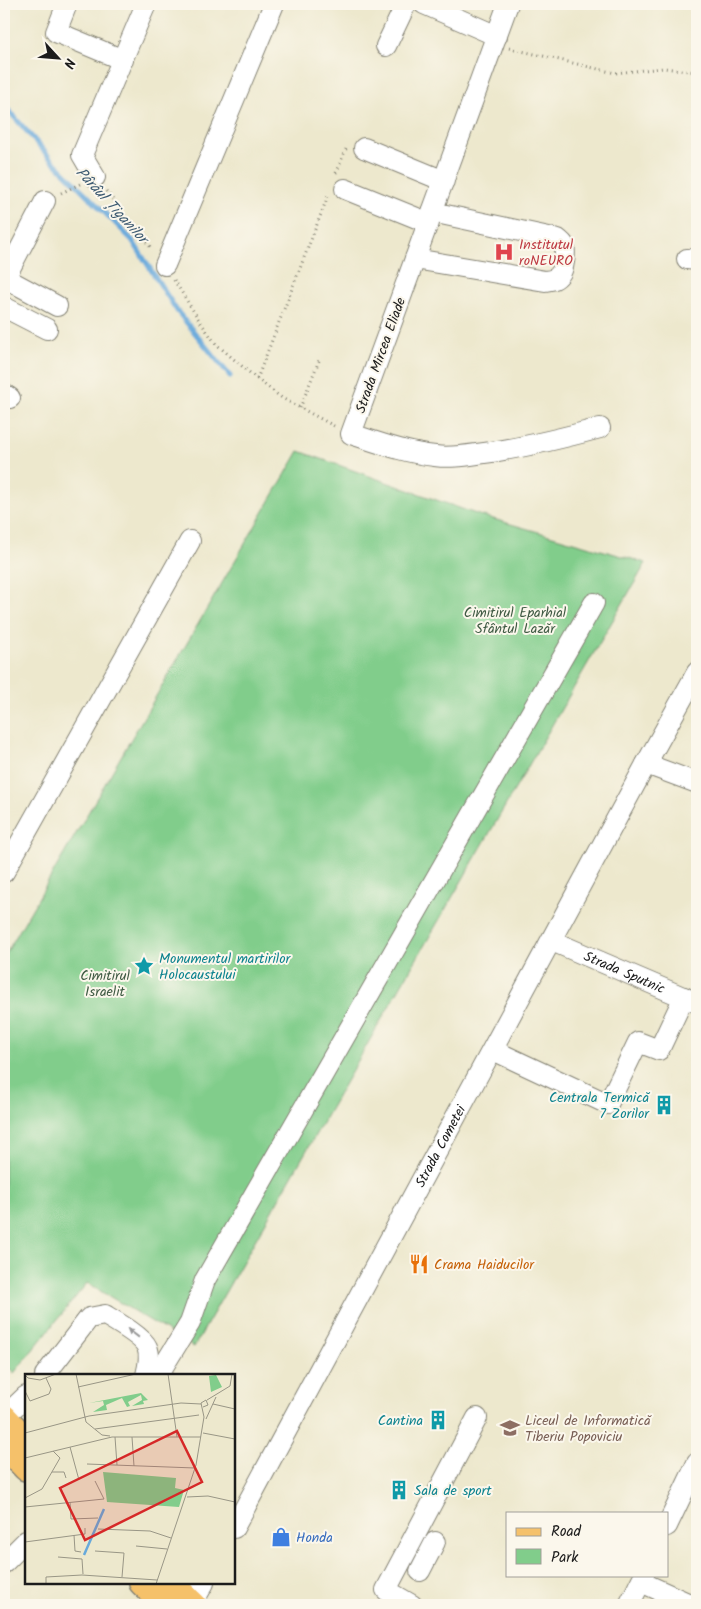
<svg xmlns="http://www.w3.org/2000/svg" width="701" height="1609" viewBox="0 0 701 1609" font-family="Kalam,sans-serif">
<rect width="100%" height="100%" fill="#fbf7ec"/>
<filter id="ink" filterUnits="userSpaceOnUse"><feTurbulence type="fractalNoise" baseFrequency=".02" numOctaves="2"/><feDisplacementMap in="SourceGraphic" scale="10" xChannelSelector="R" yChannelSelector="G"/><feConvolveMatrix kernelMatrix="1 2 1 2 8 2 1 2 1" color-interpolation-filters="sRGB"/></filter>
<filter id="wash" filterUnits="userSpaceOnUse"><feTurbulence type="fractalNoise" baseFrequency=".0096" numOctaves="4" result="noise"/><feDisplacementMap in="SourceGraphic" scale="20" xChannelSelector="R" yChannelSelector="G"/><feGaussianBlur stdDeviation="1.12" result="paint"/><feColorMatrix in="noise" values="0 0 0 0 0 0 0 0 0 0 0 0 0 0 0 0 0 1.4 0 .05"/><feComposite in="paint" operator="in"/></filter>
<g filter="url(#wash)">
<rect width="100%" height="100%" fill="#ede8cd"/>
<polygon fill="#81cd8b" stroke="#4e7454" points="299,451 476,514 646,563 391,1003 194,1347 87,1283 14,1373 4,1363 4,957"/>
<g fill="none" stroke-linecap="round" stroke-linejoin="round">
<polyline stroke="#67a9db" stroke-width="5" points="4,105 50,158 132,240 177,311 230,376"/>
</g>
</g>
<g filter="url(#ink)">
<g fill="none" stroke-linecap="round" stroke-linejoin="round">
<defs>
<g id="minor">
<polyline points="67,4 56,32 123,60"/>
<polyline points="424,4 497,36"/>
<path d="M508,4L351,434C379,443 406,453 435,456C449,458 463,456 477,454C519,449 559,439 600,428"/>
<polyline points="386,46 406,4"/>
<polyline points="364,148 444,181"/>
<polyline points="95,177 82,155 146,4"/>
<polyline points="345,189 429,223"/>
<path d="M415,259L545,281C551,280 556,280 560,274C564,269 566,252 564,245C562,242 561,242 558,239L432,212"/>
<polyline points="687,259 697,260"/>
<polyline points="165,265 274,4"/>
<polyline points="5,278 57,306"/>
<polyline points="4,280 45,201"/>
<polyline points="4,307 47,329"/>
<polyline points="4,394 10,398"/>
<polyline points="646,764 697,783"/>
<polyline points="4,872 190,541"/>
<path id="s1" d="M552,941L697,1003"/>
<polyline points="493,1050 608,1104 638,1042 659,1050 684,997"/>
<path d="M45,1375L89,1318L105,1315C115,1321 143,1337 147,1347C151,1356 148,1367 146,1375"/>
<polyline points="158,1375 190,1323 205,1280 594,603"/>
<polyline points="4,1417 26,1396"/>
<polyline points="667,1526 697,1463"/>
<path id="s2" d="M234,1528L646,764L697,672"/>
<polyline points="4,1563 26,1541"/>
<polyline points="420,1571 435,1542"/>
<polyline points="641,1582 692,1605"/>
<polyline points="192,1604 204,1583"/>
<polyline points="412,1605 386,1590 477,1418"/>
<polyline points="629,1605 644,1575"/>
</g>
<g id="major">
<polyline points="4,1417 26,1440"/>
<polyline points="4,1445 26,1468"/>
<polyline points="142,1583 165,1605"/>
<polyline points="171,1583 194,1605"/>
</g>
</defs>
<use href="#minor" stroke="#848274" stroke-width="22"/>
<use href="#major" stroke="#848274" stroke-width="28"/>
<g stroke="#848274" stroke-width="3" stroke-dasharray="1 4" stroke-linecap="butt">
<polyline points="509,48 615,73 664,68 697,72"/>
<polyline points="336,173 346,149"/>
<polyline points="106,191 152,249"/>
<polyline points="61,193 80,184"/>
<polyline points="174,280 199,320 216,344 257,379 282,398 334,426"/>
<polyline points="257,379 328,196"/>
<polyline points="300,408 320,358"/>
</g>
<use href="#minor" stroke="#fff" stroke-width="20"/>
<use href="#major" stroke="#f5c16b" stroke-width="25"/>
</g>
<defs><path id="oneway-solid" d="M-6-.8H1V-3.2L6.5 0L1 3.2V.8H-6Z" transform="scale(1.25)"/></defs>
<use fill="#999" href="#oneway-solid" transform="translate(133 1333) rotate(-142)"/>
</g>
<defs>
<symbol id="hospital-bare" viewBox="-9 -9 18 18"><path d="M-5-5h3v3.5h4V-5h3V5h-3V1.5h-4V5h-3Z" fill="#e0444e" stroke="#fbf7ec" stroke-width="2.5" paint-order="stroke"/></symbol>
<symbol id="sight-bare" viewBox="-9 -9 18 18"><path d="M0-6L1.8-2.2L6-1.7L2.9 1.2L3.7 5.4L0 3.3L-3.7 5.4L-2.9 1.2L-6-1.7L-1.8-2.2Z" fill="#0f9aa8" stroke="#fbf7ec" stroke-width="2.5" paint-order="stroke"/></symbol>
<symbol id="building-bare" viewBox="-9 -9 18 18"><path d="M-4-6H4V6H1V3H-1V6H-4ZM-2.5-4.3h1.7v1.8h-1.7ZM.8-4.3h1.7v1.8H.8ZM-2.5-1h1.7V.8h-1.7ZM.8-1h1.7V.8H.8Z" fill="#0f9aa8" stroke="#fbf7ec" stroke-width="2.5" paint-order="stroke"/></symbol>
<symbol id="restaurant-bare" viewBox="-9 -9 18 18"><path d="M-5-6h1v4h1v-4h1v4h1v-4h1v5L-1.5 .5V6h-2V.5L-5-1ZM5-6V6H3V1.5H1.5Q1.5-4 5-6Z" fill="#e8710a" stroke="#fbf7ec" stroke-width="2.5" paint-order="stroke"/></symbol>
<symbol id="school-bare" viewBox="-9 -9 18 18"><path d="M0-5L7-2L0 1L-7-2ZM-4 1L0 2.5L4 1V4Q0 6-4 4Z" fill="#8d6e63" stroke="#fbf7ec" stroke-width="2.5" paint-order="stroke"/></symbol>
<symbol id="shop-bare" viewBox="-9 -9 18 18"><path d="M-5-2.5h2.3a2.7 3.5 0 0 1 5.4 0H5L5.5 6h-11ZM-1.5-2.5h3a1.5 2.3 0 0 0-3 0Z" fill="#3f7fe0" stroke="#fbf7ec" stroke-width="2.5" paint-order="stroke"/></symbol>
</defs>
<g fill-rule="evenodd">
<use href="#hospital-bare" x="490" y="238" width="28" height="28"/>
<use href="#sight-bare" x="130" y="952" width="28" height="28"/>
<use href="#building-bare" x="650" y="1091" width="28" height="28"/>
<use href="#restaurant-bare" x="405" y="1250" width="28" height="28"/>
<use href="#building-bare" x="424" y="1406" width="28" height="28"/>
<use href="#school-bare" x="496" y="1414" width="28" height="28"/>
<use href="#building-bare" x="385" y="1476" width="28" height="28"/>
<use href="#shop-bare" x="267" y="1523" width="28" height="28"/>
</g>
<g text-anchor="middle" stroke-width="4" stroke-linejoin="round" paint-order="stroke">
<g font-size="14" fill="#be3a42" stroke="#fbf7ec" text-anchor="start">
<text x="519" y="249">Institutul<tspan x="519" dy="16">roNEURO</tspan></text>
</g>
<g font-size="14" fill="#1c1c1c" stroke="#fbf7ec">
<text transform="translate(380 355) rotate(-70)" y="5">Strada Mircea Eliade</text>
<text dy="5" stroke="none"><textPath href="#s1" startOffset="79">Strada Sputnic</textPath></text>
<text dy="5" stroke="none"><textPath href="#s2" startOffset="434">Strada Cometei</textPath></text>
</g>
<g font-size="14" fill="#3f5a43" stroke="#fbf7ec">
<text x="515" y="617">Cimitirul Eparhial<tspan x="515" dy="16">Sfântul Lazăr</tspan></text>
<text x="105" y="980">Cimitirul<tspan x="105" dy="16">Israelit</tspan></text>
</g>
<g font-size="14" fill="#0d838f" stroke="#fbf7ec" text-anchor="start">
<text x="159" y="963">Monumentul martirilor<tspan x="159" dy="16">Holocaustului</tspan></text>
<text x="649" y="1102" text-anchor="end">Centrala Termică<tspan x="649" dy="16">7 Zorilor</tspan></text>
<text x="423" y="1425" text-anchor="end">Cantina</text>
<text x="414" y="1495">Sala de sport</text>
</g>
<g font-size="14" fill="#c56008" stroke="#fbf7ec" text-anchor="start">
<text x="434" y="1269">Crama Haiducilor</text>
</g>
<g font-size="14" fill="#785e54" stroke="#fbf7ec" text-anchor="start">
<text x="525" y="1425">Liceul de Informatică<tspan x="525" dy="16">Tiberiu Popoviciu</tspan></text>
</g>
<g font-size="14" fill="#366cbe" stroke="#fbf7ec" text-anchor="start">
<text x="296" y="1542">Honda</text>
</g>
<g font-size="15" font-style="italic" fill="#3e5b72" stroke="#fbf7ec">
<text transform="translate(112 205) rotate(47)" y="5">Pârâul Țiganilor</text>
</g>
</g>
<g transform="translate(25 1374)">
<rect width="210" height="210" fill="#ede8cd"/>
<path d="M191,1L197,13L186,18L184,2ZM116,19L123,26L118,27L119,30L107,32L117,26L116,21L103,28L105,32L102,33L97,24L81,31L82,36L68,38L79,31L78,27L64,29ZM78,98L151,104L150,114L159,116L154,133L82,128Z" fill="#81cd8b"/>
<path fill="none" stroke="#67a9db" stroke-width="2.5" d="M59,181L79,135"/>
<path fill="none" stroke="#999686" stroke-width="1" d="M51,0L61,48L77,61L85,62M143,0L152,63M0,1L3,4L15,6L31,0M53,13L111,0M0,17L5,27L24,20L26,15L21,4M182,26L205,12L207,0M188,30L210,35M181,45L191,23M70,55L174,41M0,59L64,42L156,29L176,30M178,59L210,65M90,63L92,91M107,63L109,92M45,73L54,106M0,84L87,63H176M62,90L170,94M27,98H39L41,104M162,123L183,122L210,128M0,124L17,115L35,84L28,77M45,128L46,145L73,144M0,133L79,125L70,107M73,155L125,157L146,164M49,161L50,177L56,178M0,168L60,160V154M111,172L142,175M70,177L99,179L97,203M33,183L57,185L58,200M57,201L132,206M21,210V203L57,201M131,210L171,91L179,43L176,29L181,26L183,31L178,33"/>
<path fill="#d62828" fill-opacity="0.15" stroke="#d62828" stroke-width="2.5" d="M152,57L177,108L60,166L35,114Z"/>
<rect width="210" height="210" fill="none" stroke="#1c1c1c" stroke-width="2.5"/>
</g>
<rect width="701" height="1609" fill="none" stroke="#fbf7ec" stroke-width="20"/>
<rect x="506" y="1512" width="162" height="65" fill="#fbf7ec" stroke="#a29f99"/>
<rect x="516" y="1528" width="25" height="8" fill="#f5c16b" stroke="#a29f99"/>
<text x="551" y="1536" font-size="15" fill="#1c1c1c">Road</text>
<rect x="516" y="1549" width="25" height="15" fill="#81cd8b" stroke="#a29f99"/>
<text x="551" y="1562" font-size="15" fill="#1c1c1c">Park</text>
<g transform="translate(58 58) rotate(116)" stroke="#fbf7ec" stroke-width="4" paint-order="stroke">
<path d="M0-4L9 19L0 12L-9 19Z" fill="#1c1c1c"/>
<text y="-8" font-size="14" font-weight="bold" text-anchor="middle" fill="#1c1c1c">N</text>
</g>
</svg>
